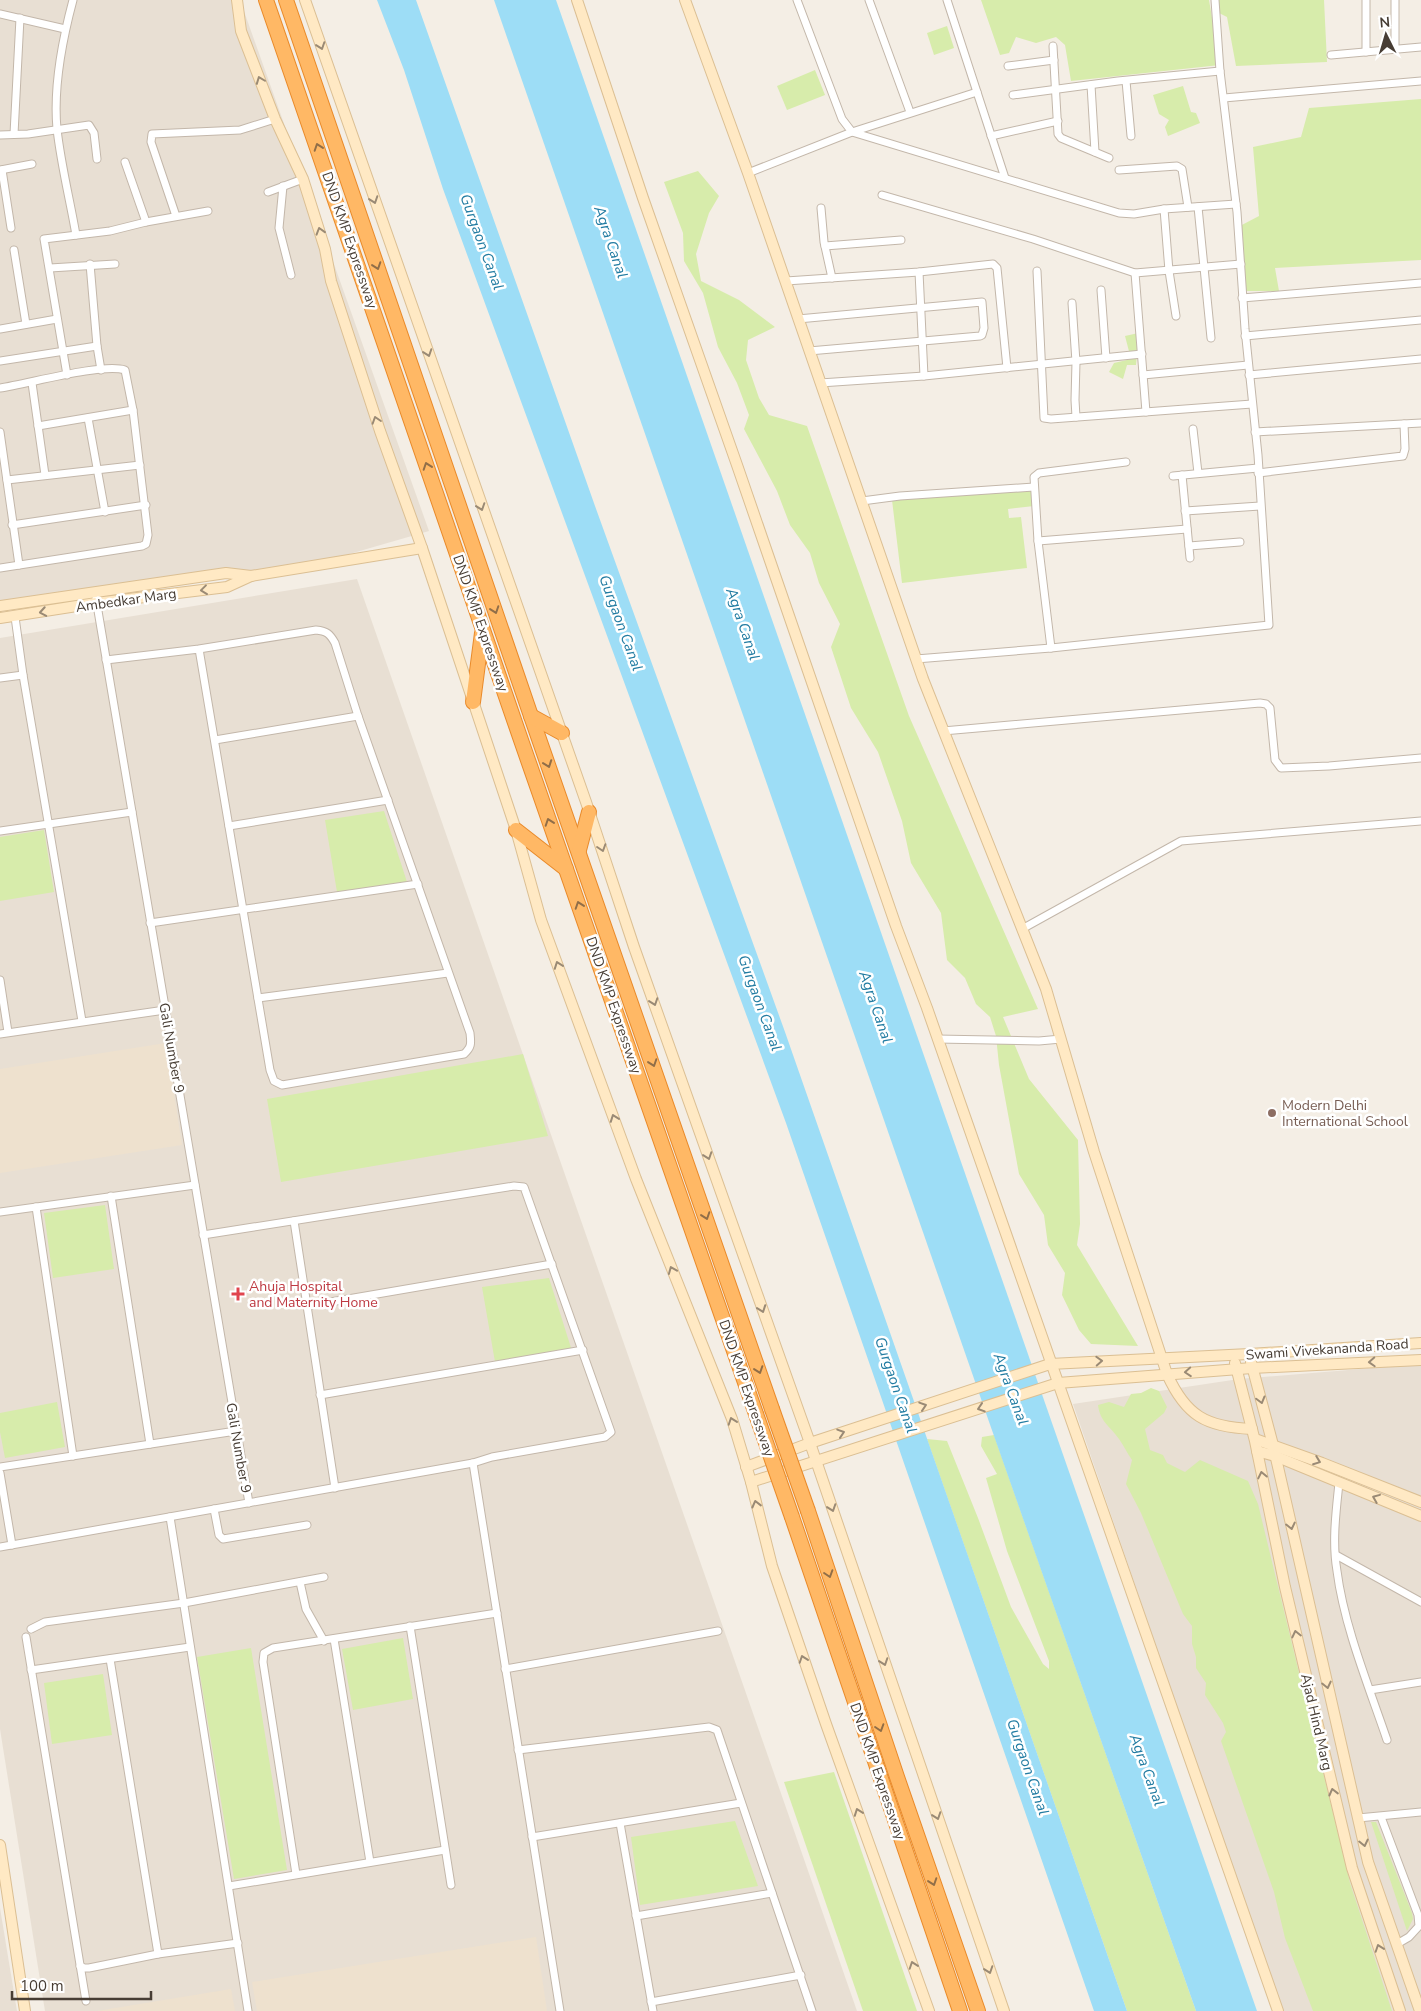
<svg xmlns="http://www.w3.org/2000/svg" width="1421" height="2011" viewBox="0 0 1421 2011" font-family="'Nunito Sans',sans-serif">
<rect width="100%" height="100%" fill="#f4eee5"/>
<g fill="#e8dfd3">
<polygon points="0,0 240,0 429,531 339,557 0,609"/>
<polygon points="357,579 857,2011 45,2011 0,1729 0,638"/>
<polygon points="1421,1364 1421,2011 1281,2011 1073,1404 1239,1379"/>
<polygon points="0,1908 17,2011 0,2011"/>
</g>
<g fill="#eee1ce">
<polygon points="166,1043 182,1145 0,1173 0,1069"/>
<polygon points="536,1937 547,2011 257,2011 252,1982"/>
<polygon points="231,1989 235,2011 97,2011"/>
</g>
<g fill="#d7ecab">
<polygon points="981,0 1209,0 1220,65 1071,81 1065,45 1056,37 1036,43 1016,37 1009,53 1000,55"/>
<polygon points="1213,0 1324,0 1327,62 1236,66 1227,17 1213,10"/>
<polygon points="947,26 954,48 934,55 927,33"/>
<polygon points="815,70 825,95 787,110 777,86"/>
<polygon points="1183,86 1191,112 1196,113 1200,123 1168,136 1165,127 1169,120 1159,114 1153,95"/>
<polygon points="1421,99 1421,260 1275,268 1279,291 1242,291 1238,227 1259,216 1253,147 1301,137 1309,108"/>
<polygon points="698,171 719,196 709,213 696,254 701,281 739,300 775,327 748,340 746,360 759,398 769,415 807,426 909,716 1038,1009 1003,1017 1029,1079 1078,1140 1080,1224 1077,1245 1138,1346 1091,1344 1079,1330 1062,1295 1065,1273 1048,1245 1044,1215 1019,1174 999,1065 996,1036 990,1017 976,1004 965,978 947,960 941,913 911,863 902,821 878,752 851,708 831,647 840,624 819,583 810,553 790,525 777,491 744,429 749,415 737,383 718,347 703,293 684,261 683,233 664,182"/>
<polygon points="1143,332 1141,351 1137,354 1136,365 1127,365 1123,379 1109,372 1114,363 1131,359 1125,336"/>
<polygon points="1031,483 1034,506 1008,509 1009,518 1021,517 1027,568 902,583 892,500"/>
<polygon points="384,811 407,882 337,892 325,820"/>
<polygon points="44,830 54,892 0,901 0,837"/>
<polygon points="523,1054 548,1136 281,1182 267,1099"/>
<polygon points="105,1205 114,1269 53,1278 44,1213"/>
<polygon points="549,1278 572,1351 495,1362 482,1287"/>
<path d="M1151,1388L1159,1391L1167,1407L1164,1413L1145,1429L1150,1450L1163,1455L1167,1463L1185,1472L1200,1460L1248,1481L1258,1504L1350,1883L1392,2011H1313L1285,1938L1274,1892L1221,1741L1226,1732L1223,1723L1205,1695L1206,1683L1196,1668V1657L1192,1644V1626L1183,1614L1141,1513L1126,1484L1132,1460C1127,1453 1124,1446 1119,1439C1110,1426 1100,1422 1098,1405L1109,1402L1124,1407L1131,1394L1141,1393Z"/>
<polygon points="57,1402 65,1447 5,1458 0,1432 0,1413"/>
<polygon points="994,1435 1196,2011 1127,2011 927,1439 947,1441 978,1518 1011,1607 1043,1664 1049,1669 1049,1661 1007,1551 986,1478 997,1474 981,1446 982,1437"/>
<polygon points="403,1638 413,1699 353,1710 342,1649"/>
<polygon points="251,1648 287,1870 234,1879 197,1657"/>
<polygon points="103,1674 112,1735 52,1744 44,1683"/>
<polygon points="834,1772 917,2011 863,2011 784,1782"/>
<polygon points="735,1821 758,1886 640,1905 631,1837"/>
<polygon points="1371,1822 1376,1822 1412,1913 1413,1919 1407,1931"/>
</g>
<g fill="#9dddf6">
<polygon points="377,0 416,0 595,506 785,1032 1127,2011 1094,2011 786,1123 443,189 404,70"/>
<polygon points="494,0 556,0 1257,2011 1196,2011 987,1416"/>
</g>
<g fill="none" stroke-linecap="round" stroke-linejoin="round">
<defs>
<g id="street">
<path d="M73,0C62,41 53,86 57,129C61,165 70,200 76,235"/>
<polyline points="797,0 842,119 852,132 1119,213 1134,214 1164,209 1236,204"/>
<polyline points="869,0 910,112"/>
<polyline points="947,0 1005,178"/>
<polyline points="1395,0 1395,49"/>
<polyline points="0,14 65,29"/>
<polyline points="1053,46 1058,134 1061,138 1109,158"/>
<polyline points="1366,52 1366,0"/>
<polyline points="1331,55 1421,47"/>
<polyline points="1008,66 1054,60"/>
<polyline points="1126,81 1131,136"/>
<polyline points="1091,85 1095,152"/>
<polyline points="1013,95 1118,81 1220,71"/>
<polyline points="1224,98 1421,81"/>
<polyline points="14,134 20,18"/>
<polyline points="0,135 28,134 89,125 94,133 97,159"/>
<polyline points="991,136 1058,121"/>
<polyline points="125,162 146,222"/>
<polyline points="0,170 32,164"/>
<polyline points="2,170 11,228"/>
<polyline points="1119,170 1177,166 1182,169 1188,207"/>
<polyline points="748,173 852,132 977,92"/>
<polyline points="283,186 279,228 291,275"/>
<polyline points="268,192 303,179"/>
<polyline points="882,195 1033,239 1135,273 1241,264"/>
<polyline points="1198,207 1211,338"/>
<polyline points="821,208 824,242 832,278"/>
<polyline points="1164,209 1169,271 1176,316"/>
<polyline points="176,216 151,142 152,134 240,130 275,119"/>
<polyline points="825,246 901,240"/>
<polyline points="14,250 26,324"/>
<polyline points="90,264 97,346 101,370"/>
<polyline points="50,268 115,264"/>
<polyline points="1037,271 1044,418 1051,419 1252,404"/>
<polyline points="919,272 924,376"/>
<polyline points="1135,273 1146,412"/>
<polyline points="786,281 919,272 993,264 997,268 1007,368"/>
<polyline points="1101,290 1106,358"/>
<polyline points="1242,298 1421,283"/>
<polyline points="1072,303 1076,362 1075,400 1076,417"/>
<polyline points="798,319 982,302 984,328 982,335 980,336 809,351"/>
<polyline points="0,329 57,319"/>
<polyline points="1245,336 1421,320"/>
<polyline points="0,361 97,346"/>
<polyline points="67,375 44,239 110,231 146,222 208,211"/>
<polyline points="1143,375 1248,365"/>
<polyline points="1249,375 1421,359"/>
<polyline points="32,383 45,475"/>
<polyline points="820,383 924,376 1142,354"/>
<path d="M0,388C28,384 101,363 125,370L133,410L148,535L146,544L142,546L0,568"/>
<polyline points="88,418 105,512"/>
<polyline points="38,426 133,410"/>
<polyline points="1193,429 1198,473"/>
<polyline points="0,432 19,565"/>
<polyline points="1255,432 1421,423"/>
<polyline points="1258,473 1403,456 1405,449 1404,424"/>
<polyline points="1182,475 1190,558"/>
<polyline points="1173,476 1258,468"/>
<polyline points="7,480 140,465"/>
<polyline points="862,501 900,496 1034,487"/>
<polyline points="1185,511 1260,506"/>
<polyline points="12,525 146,505"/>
<polyline points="1038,541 1187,529"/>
<polyline points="1189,546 1240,542"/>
<polyline points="96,599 249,1503"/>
<polyline points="15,617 23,675 82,1021"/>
<polyline points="1051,648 1038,541 1034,477 1039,473 1126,462"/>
<polyline points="916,659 1051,648 1269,625 1258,455 1245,329 1237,212 1220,71 1215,0"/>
<path d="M106,660L199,649L316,630C327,631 330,634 335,643L358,716L470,1033C471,1043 472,1047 464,1054L282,1085L274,1081L270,1070L199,649"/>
<polyline points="0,678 23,675"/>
<polyline points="943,731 1260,703 1266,704 1270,708 1275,760 1281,768 1329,766 1421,758"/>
<polyline points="215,740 358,716"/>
<polyline points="229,826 388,800"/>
<polyline points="0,831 132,812"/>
<polyline points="150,923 418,884"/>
<polyline points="1022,929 1181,841 1421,821"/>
<polyline points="0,980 8,1032"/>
<polyline points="258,998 448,973"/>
<polyline points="0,1034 165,1010"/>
<polyline points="937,1039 1039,1041 1061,1039"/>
<polyline points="111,1196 150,1444"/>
<polyline points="36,1207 73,1456"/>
<polyline points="0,1212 195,1185"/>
<polyline points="294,1221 335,1488"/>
<polyline points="307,1306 552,1264"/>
<polyline points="320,1395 583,1350"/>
<polyline points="473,1463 560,2011"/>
<polyline points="0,1467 236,1431"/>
<polyline points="0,1473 12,1545"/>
<path d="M1339,1483C1336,1512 1332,1542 1337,1571C1344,1626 1369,1687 1387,1740"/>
<polyline points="214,1509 219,1535 223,1539 307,1525"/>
<polyline points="170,1517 248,2011"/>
<polyline points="0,1547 473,1463 492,1457 605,1437 611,1432 524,1187 514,1186 203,1235"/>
<polyline points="1336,1555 1421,1602"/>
<polyline points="300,1582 306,1609 324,1641"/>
<polyline points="410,1626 451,1885"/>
<polyline points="31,1629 45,1622 184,1603 324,1577"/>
<polyline points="26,1637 86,2001"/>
<polyline points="334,1639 370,1862"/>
<polyline points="110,1659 158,1954"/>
<polyline points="505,1669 718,1631"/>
<polyline points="31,1670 190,1647"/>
<polyline points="1370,1690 1421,1682"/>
<polyline points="518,1750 709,1727 717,1730 812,2011"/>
<polyline points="1381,1817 1418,1915 1419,1926 1409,1937 1397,1944"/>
<polyline points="1358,1818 1421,1812"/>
<polyline points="620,1823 653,2011"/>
<polyline points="532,1837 741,1803"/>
<polyline points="296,1874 263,1662 264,1653 273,1648 497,1613"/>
<polyline points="229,1886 445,1850"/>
<polyline points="636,1916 772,1893"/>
<polyline points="80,1966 84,1968 89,1968 158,1954 238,1943"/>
<polyline points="651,2002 801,1975"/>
</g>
<g id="secondary">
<polyline points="237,0 241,31 275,119 303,179 325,249 331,281 380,431 422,548 516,830 541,920 636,1179 732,1419 751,1482 772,1566 826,1724 929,2011"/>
<polyline points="305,0 586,802 634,947 810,1443 1004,2011"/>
<polyline points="577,0 643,198 737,465 896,926 927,1008 1278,2011"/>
<path d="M685,0L748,173L923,679L1046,989L1094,1152L1167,1374C1186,1416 1206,1427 1252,1429"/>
<polyline points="0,606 226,573 251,576"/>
<polyline points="0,618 96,603 227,587 251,576 422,548"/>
<polyline points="1251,1362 1273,1445 1368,1862 1420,2011"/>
<polyline points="1235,1363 1255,1441 1285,1587 1352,1868 1400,2011"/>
<polyline points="1255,1439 1322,1463 1421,1502"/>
<polyline points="1257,1451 1275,1456 1421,1516"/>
<polyline points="746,1467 810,1443 1050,1364 1249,1354 1421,1343"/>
<polyline points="751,1482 1058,1383 1252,1368 1421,1360"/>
<polyline points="0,1845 25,2011"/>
</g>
<g id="highway">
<polyline points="266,0 522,743 756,1414"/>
<polyline points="286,0 531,716 772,1409"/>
<polyline points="473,702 482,633"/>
<polyline points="531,716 562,733"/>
<polyline points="516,830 566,869"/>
<polyline points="579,850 589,812"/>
<polyline points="808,1511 897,1777 978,2011"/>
<polyline points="792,1517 960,2011"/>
</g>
</defs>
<use href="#street" stroke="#c3b7aa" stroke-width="9"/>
<use href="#secondary" stroke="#dbbf93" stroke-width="12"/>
<use href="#highway" stroke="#e98a2a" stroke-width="16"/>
<use href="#street" stroke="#fff" stroke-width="7"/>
<use href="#secondary" stroke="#ffe9c4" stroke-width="10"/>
<use href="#highway" stroke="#ffb865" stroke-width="14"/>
<defs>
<g id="highway-bridge">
<polyline points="772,1409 808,1511"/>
<polyline points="756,1414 792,1517"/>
</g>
</defs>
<use href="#highway-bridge" stroke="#e98a2a" stroke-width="16" stroke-linecap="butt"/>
<use href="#highway-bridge" stroke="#ffb865" stroke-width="14"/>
</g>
<defs><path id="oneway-chevron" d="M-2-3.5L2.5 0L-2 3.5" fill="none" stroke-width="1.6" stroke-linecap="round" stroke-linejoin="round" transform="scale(1.25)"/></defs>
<g stroke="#9a8a75">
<use href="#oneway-chevron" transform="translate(321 46) rotate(71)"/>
<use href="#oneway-chevron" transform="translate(260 80) rotate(-111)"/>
<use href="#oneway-chevron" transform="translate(374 200) rotate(71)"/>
<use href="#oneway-chevron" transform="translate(320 231) rotate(-107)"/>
<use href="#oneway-chevron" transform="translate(428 353) rotate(71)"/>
<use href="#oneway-chevron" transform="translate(376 420) rotate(-108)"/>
<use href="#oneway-chevron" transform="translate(481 507) rotate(71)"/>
<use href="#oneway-chevron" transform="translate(204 590) rotate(173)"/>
<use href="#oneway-chevron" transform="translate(43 612) rotate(170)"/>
<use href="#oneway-chevron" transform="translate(602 848) rotate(72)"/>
<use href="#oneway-chevron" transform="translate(558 965) rotate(-110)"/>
<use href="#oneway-chevron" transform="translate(654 1002) rotate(71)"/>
<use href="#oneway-chevron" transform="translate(614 1118) rotate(-110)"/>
<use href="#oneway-chevron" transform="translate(708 1156) rotate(71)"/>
<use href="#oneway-chevron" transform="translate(672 1270) rotate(-112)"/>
<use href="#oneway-chevron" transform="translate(762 1309) rotate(70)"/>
<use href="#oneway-chevron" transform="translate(1099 1361) rotate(-3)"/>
<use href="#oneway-chevron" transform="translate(1372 1362) rotate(177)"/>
<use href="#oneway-chevron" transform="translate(1188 1372) rotate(176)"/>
<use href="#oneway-chevron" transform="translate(1261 1400) rotate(75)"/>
<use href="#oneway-chevron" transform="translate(923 1406) rotate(-18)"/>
<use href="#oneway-chevron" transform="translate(981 1408) rotate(162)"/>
<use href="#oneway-chevron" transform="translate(732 1421) rotate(-109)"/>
<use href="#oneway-chevron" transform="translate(841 1433) rotate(-18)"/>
<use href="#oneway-chevron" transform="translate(1317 1461) rotate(21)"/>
<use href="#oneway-chevron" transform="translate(1262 1475) rotate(-102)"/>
<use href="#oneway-chevron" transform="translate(1376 1498) rotate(-158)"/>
<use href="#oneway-chevron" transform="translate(756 1504) rotate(-104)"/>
<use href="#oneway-chevron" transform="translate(832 1508) rotate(71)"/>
<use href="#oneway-chevron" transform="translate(1291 1526) rotate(77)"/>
<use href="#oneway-chevron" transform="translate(1296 1634) rotate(-103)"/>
<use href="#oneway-chevron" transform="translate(803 1659) rotate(-109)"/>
<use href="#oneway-chevron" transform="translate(884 1662) rotate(71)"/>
<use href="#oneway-chevron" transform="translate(1327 1685) rotate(77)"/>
<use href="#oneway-chevron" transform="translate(1333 1792) rotate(-104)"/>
<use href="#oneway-chevron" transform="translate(858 1812) rotate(-110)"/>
<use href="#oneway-chevron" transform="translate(937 1816) rotate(71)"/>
<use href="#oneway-chevron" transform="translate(1364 1843) rotate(77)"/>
<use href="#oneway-chevron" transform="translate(1379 1948) rotate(-109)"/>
<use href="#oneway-chevron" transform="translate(913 1965) rotate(-109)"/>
<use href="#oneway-chevron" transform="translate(989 1970) rotate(71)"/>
</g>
<g stroke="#916e48">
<use href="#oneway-chevron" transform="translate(318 147) rotate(-109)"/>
<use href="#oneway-chevron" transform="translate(377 266) rotate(71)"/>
<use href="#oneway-chevron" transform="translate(427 466) rotate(-109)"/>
<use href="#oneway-chevron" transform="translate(495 610) rotate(71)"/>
<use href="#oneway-chevron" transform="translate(548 764) rotate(70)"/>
<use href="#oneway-chevron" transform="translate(549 822) rotate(-109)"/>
<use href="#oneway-chevron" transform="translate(579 905) rotate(-109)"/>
<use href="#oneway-chevron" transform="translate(653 1063) rotate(71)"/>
<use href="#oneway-chevron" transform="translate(706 1216) rotate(71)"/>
<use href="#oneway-chevron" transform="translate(759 1370) rotate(71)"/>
<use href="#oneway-chevron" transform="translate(829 1574) rotate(72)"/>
<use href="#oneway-chevron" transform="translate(880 1728) rotate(72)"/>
<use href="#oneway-chevron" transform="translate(933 1882) rotate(71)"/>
</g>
<circle fill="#8d6e63" stroke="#fff" stroke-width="2" cx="1272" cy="1113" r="5"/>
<path fill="#e0444e" stroke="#fff" stroke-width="2" d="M235.5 1286.5h5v5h5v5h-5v5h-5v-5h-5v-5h5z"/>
<g text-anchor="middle" stroke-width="5" stroke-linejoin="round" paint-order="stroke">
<g font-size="14" fill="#473d34" stroke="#fff">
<text transform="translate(350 240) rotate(71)" y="5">DND KMP Expressway</text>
<text transform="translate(126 600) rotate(-8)" y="5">Ambedkar Marg</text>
<text transform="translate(481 623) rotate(71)" y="5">DND KMP Expressway</text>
<text transform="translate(614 1005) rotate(71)" y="5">DND KMP Expressway</text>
<text transform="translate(172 1048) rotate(80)" y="5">Gali Number 9</text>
<text transform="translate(1327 1349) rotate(-4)" y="5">Swami Vivekananda Road</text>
<text transform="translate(747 1388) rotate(71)" y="5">DND KMP Expressway</text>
<text transform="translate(239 1448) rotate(80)" y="5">Gali Number 9</text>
<text transform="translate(1317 1722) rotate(77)" y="5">Ajad Hind Marg</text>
<text transform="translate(878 1771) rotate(71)" y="5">DND KMP Expressway</text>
</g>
<g font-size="14" fill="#785e54" stroke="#fff" text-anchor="start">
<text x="1282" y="1110">Modern Delhi<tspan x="1282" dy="16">International School</tspan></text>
</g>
<g font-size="14" fill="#be3a42" stroke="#fff" text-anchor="start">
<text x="249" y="1291">Ahuja Hospital<tspan x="249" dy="16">and Maternity Home</tspan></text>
</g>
<g font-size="15" font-style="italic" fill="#227ca2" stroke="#fff">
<text transform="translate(482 242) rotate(70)" y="5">Gurgaon Canal</text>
<text transform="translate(611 242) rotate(71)" y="5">Agra Canal</text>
<text transform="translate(621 623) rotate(70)" y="5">Gurgaon Canal</text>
<text transform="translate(743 624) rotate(71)" y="5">Agra Canal</text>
<text transform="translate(760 1003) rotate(70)" y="5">Gurgaon Canal</text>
<text transform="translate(876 1007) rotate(71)" y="5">Agra Canal</text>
<text transform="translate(896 1385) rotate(71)" y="5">Gurgaon Canal</text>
<text transform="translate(1011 1389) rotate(70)" y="5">Agra Canal</text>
<text transform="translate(1028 1767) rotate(71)" y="5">Gurgaon Canal</text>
<text transform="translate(1147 1770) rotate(70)" y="5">Agra Canal</text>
</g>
</g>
<g transform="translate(1386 35) rotate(355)" stroke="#ffffff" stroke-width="4" paint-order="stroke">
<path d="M0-4L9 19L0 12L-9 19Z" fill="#473d34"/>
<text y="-8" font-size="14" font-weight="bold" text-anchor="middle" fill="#473d34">N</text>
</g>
<path d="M12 1991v8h139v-8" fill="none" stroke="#473d34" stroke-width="2.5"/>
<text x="20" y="1991" font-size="15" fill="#473d34" stroke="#ffffff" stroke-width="4" paint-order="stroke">100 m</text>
</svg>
